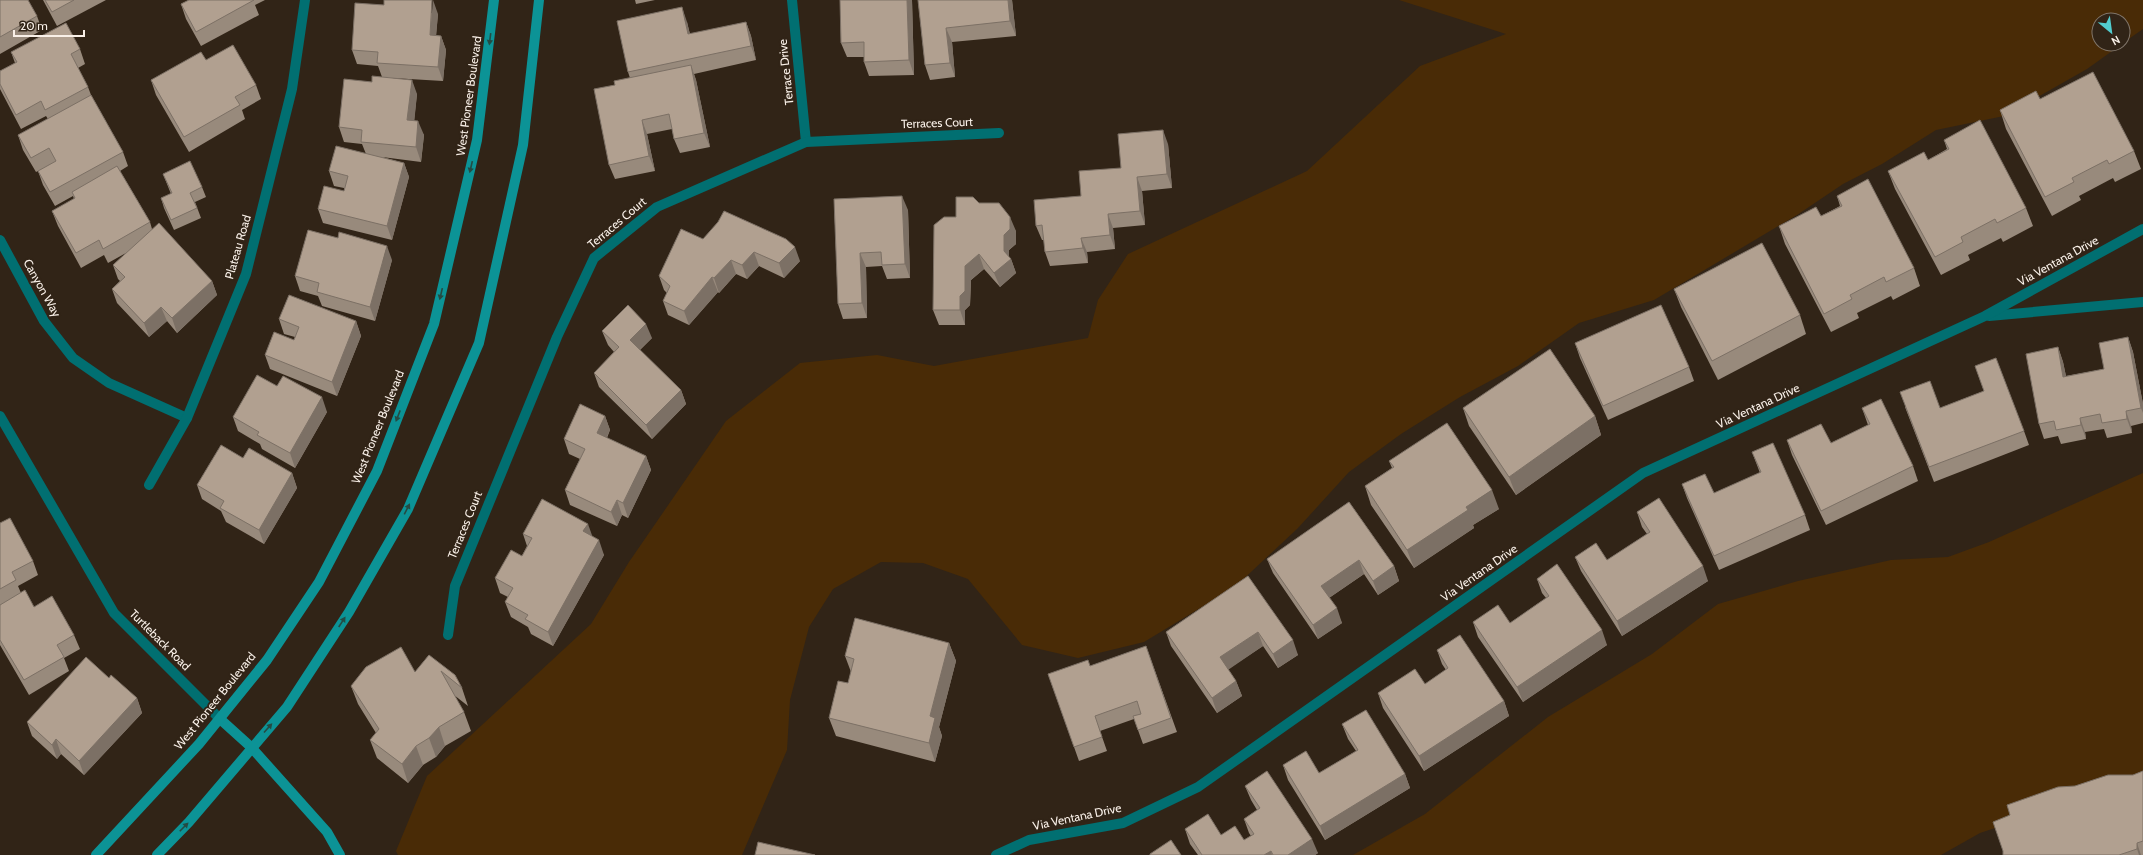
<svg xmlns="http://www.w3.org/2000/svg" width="2143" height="855" viewBox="0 0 2143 855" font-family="Cabin,sans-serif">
<rect width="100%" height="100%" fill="#312417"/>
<g fill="#492b06">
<polygon points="1399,0 2143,0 2143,29 2123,43 2123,20 2099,20 2099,44 2122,44 2087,69 2004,116 1936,130 1882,164 1843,184 1797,215 1654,300 1579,323 1518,366 1460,397 1401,434 1349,472 1298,528 1235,587 1144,642 1078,658 1022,645 968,579 923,563 881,562 833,589 809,627 790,700 787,750 742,855 398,855 396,851 427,776 591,624 629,562 726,421 800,363 877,355 934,366 1088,338 1098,300 1128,254 1307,171 1420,66 1506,34"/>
<polygon points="2143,473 2143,782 2073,802 1980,833 1941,855 1353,855 1425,814 1548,717 1652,654 1718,604 1798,581 1891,560 1948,557 1989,542"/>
</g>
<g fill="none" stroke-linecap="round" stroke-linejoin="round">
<g stroke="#016f71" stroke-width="10">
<polyline points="792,0 806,142"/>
<polyline points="0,240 44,321 73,358 109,383 187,418"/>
<polyline points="1989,316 2143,302"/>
<polyline points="0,416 114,613 220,719"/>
<polyline points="149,485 187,418 246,274 292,89 305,0"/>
<polyline points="448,635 455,586 557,337 594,258 657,207 806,142 999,133"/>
<polyline points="996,855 1029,840 1123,823 1198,787 1643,473 1985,316 2143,229"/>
</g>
<g stroke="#0c9396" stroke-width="10">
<polyline points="220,719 251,747 327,832 340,855"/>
<polyline points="96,855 199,744 267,660 319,582 377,471 434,324 477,140 494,0"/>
<polyline points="157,855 189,822 287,707 349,612 408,509 479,343 523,145 539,0"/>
</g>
</g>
<g fill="#988a7c">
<polygon points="0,0 37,16 42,30 0,54"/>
<polygon points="43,0 106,0 57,26"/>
<polygon points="189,0 265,0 255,5 259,15 201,46 186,19 181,4"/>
<polygon points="635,0 655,0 636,4"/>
<polygon points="840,0 912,0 914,75 869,76 864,62 864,57 847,57 841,43"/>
<polygon points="918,0 1012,0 1016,36 952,42 955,77 930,80 925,65"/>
<polygon points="384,5 438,14 436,35 441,36 446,50 443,81 392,78 417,94 414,121 424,135 421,162 382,157 404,163 409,177 392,240 323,223 318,209 344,191 344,188 334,186 329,171 366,154 362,144 344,142 339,127 372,82 382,77 378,66 357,64 352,50"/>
<polygon points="687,22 690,34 746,22 751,36 756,60 694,74 696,80 710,147 680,153 674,139 672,129 647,134 655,171 615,179 609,165 615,85 630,78 628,72"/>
<polygon points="80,49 85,64 78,68 88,87 91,95 123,152 128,166 120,171 150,222 152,229 212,281 217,295 177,333 167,321 149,337 117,303 112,289 120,281 118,279 113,265 126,253 108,263 104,255 81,268 58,226 52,211 74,199 73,196 55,206 43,185 38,171 36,172 23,150 18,135 48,119 46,116 21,129 0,89 0,71 15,63 11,52"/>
<polygon points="206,60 256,85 261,99 242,110 245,119 189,152 156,95 151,80"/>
<polygon points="2040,99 2134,151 2141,169 2115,182 2113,178 2079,196 2081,200 2052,216 2006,129 2000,110"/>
<polygon points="1944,140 2026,208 2033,226 2003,242 2001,238 1968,255 1970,260 1941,275 1895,189 1888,171 1928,160 1947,149"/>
<polygon points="1168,144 1172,188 1142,191 1145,225 1113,228 1115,249 1087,252 1088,263 1050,266 1045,252 1044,240 1042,240 1036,226 1081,196 1121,168"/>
<polygon points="163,174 202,187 206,197 195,202 201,218 174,230 164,208 161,198 171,194"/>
<polygon points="1837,196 1914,268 1920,286 1893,300 1891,296 1857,313 1859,318 1831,332 1785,244 1779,226 1821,216 1840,206"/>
<polygon points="834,199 908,210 910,278 887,279 882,266 866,267 867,318 843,319 838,304"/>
<polygon points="979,203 1016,231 1016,244 1009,250 1009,257 1011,259 1016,273 1000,287 984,269 971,280 970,305 965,310 965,325 939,325 933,310 956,217"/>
<polygon points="703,239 800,261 784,278 759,266 747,279 736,274 719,293 718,292 689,325 668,315 663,301 667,293 664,290 659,276"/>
<polygon points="392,260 375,321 322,306 318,296 300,291 295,276"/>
<polygon points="1674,289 1800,315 1806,334 1718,380 1681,307"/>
<polygon points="279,319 356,321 361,336 337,396 270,369 265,355 294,340 295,337 284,334"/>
<polygon points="602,331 652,338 640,350 681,390 686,404 652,439 599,387 594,373 614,352 608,345"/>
<polygon points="2128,337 2133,352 2143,404 2143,423 2131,426 2132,433 2107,438 2104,429 2085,432 2086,439 2061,444 2058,436 2044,439 2039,424 2058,347 2063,362 2066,376 2104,369"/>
<polygon points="1575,343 1689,367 1694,381 1608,420 1580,358"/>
<polygon points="1975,366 2024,431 2029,445 1934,482 1905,407 1940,408 1984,391"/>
<polygon points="277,386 327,412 295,468 262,449 260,444 238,431 233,417"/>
<polygon points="1463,408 1595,416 1601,435 1516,495 1469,426"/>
<polygon points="1862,408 1913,466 1918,481 1826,525 1792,455 1787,440 1831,443 1868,425"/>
<polygon points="605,416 610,430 607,438 646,456 651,470 628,518 622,515 617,526 570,505 565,490 580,459 569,454 564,439"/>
<polygon points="1752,452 1805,515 1810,530 1719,570 1687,498 1682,484 1714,493 1760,473"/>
<polygon points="243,458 292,473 297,488 264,544 226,522 221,511 202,499 197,485"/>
<polygon points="1389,461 1499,509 1473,525 1474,528 1414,568 1371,505 1365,486 1392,468"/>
<polygon points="1349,502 1394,566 1399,581 1378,595 1364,574 1329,598 1342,623 1318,639 1273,573 1267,559"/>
<polygon points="1637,512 1708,581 1622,636 1581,571 1575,557 1607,560 1647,534 1642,527"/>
<polygon points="0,523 33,561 38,575 18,586 21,593 34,607 74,635 80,649 64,658 69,671 29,695 0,645"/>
<polygon points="523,534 592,537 604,555 553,646 531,634 528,627 511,617 505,602 508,597 500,593 495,578 522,556 527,546"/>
<polygon points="1248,576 1298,655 1278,668 1263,646 1228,669 1236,681 1242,696 1217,713 1171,646 1166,632"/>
<polygon points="1537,579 1607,645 1523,702 1478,637 1473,622 1510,623 1546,598 1542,593"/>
<polygon points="949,643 956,661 939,727 942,736 935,762 836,736 829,718 848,683 851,672 845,656"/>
<polygon points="1146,646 1177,732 1143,744 1134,719 1100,731 1107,751 1079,761 1048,674 1090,666"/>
<polygon points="1437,650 1504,701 1509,716 1424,771 1383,708 1378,693 1425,684 1446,670 1442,664"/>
<polygon points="429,655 462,688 468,706 454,695 464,712 471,731 445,746 436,757 423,765 408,783 377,758 370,740 376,733 358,704 351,686 415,672"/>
<polygon points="109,678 137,698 142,713 84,775 61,754 57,759 32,736 27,722"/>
<polygon points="1342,724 1405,774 1410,788 1325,840 1288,780 1283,765 1319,773 1356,751 1348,739"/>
<polygon points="2143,771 2143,855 2003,855 2010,815 2075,786 2133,775"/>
<polygon points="1245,786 1318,853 1315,855 1198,855 1190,844 1185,829 1244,840 1251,836 1249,833 1244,819 1257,810 1251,800"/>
</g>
<g fill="#7c7065">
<polygon points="433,0 438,14 435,49 430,35"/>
<polygon points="907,0 912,0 914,75 909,60"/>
<polygon points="1008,0 1012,0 1016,36 1010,21"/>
<polygon points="682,7 687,22 693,48 688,34"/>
<polygon points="746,22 751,36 756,60 751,46"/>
<polygon points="946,28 952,42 955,77 950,63"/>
<polygon points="441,36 446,50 443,81 438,67"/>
<polygon points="691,65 696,80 710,147 704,133"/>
<polygon points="412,80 417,94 413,134 407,120"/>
<polygon points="642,120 647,134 655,171 649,156"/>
<polygon points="418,121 424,135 421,162 416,147"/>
<polygon points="1163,130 1168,144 1172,188 1167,174"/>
<polygon points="404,163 409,177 392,240 387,226"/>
<polygon points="1137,177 1142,191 1145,225 1140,211"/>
<polygon points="902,196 908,210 910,278 905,264"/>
<polygon points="1108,214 1113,228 1115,249 1110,235"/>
<polygon points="1010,217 1016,231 1016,244 1009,250 1009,260 1011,259 1016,273 1000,287 994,273 1004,235"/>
<polygon points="1081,238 1087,252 1088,263 1083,248"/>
<polygon points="387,246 392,260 375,321 370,307"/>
<polygon points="795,247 800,261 784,278 779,263"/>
<polygon points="754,252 759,266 747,279 742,265"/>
<polygon points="860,253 866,267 867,318 862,303"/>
<polygon points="979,254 984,269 971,280 970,305 965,310 965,325 960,310 960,296 965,266"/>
<polygon points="731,260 736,274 719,293 714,278"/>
<polygon points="712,277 718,292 689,325 684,311"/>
<polygon points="212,281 217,295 177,333 172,318"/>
<polygon points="161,307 167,321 149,337 144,323"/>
<polygon points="356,321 361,336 337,396 332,382"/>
<polygon points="646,324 652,338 635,354 630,340"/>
<polygon points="2128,337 2133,352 2143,404 2143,413 2141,408"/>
<polygon points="2058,347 2063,362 2069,391 2063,377"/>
<polygon points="681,390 686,404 652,439 646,425"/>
<polygon points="322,397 327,412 295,468 290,453"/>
<polygon points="2126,411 2131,426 2132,433 2127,419"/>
<polygon points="605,416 610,430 602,447 597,433"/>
<polygon points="1595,416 1601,435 1516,495 1509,477"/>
<polygon points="2080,418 2085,432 2086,439 2081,425"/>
<polygon points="646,456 651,470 628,518 623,503"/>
<polygon points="292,473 297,488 264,544 259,530"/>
<polygon points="1492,490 1499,509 1473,525 1474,528 1414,568 1407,550 1466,507"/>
<polygon points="617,500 622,515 617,526 611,512"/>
<polygon points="588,524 593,538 583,531"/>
<polygon points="599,540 604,555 553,646 548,632"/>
<polygon points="1359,560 1364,574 1326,600 1321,586"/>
<polygon points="1394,566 1399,581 1378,595 1373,581"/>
<polygon points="1703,566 1708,581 1622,636 1617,621"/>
<polygon points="1337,608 1342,623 1318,639 1313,625"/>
<polygon points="1602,630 1607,645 1523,702 1517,687"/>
<polygon points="1258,632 1263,646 1225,672 1220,657"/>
<polygon points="1293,640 1298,655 1278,668 1273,654"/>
<polygon points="949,643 956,661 939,727 942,736 935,762 929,743 930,716"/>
<polygon points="1236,681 1242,696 1217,713 1212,698"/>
<polygon points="137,698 142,713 84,775 79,761"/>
<polygon points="1504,701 1509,716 1424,771 1419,756"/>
<polygon points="439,727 445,746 436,757 429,738"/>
<polygon points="56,739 61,754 57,759 52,745"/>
<polygon points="416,746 423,765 408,783 402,764"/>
<polygon points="1405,774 1410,788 1325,840 1320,826"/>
<polygon points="1312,839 1318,853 1315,855 1288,855"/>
<polygon points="2137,843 2141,855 2139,855 2137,849"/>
<polygon points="1271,851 1272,855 1264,855"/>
</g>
<g fill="#b1a090" stroke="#7c7065">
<polygon points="0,0 28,0 37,16 0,37"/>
<polygon points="45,0 74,0 52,12"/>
<polygon points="189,0 254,0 196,32 181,4"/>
<polygon points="384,0 432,0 430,35 441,36 438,67 377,63 378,52 352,50 355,3 384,5"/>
<polygon points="840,0 907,0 909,60 864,62 864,42 841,43"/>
<polygon points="918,0 1008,0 1010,21 946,28 950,63 925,65"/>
<polygon points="682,7 688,34 746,22 751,46 628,72 617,21"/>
<polygon points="66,23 80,49 71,54 88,87 45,110 41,101 16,115 0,84 0,71 17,62 11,52"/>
<polygon points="233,45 256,85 235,97 240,105 184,137 151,80 201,52 206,60"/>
<polygon points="691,65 704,133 674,139 669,114 642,120 649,156 609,165 594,89 615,85 614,81"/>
<polygon points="2093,72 2134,151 2109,164 2107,160 2072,178 2074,182 2045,197 2000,110 2036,91 2040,99"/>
<polygon points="372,76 412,80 407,120 418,121 416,147 361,142 362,130 339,127 344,79 372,82"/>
<polygon points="91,95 123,152 50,192 38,171 56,161 49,148 31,158 18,135"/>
<polygon points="1980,120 2026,208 1997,223 1995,219 1961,237 1963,242 1935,257 1888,171 1924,152 1928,160 1949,149 1944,140"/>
<polygon points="1163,130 1167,174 1137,177 1140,211 1108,214 1110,235 1081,238 1083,248 1045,252 1042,225 1036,226 1034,200 1081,196 1079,171 1121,168 1118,134"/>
<polygon points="336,146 404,163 387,226 318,209 324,186 344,191 348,176 329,171"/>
<polygon points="190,161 202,187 190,193 197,208 171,220 161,198 172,193 163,174"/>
<polygon points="117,166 150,222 103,249 99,240 76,253 52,211 75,198 72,192"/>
<polygon points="1868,179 1914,268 1886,282 1884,277 1850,295 1852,299 1824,314 1779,226 1816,207 1821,216 1842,206 1837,196"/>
<polygon points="902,196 905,264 882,265 881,252 860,253 862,303 838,304 834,199"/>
<polygon points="956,197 973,197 979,203 999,203 1010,217 1010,229 1004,235 1004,251 1011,259 994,273 979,254 965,266 965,291 960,296 960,310 933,310 934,225 944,217 956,217"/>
<polygon points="724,211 786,239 795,247 779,263 754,252 742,265 731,260 714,278 712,277 684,311 663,301 670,286 659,276 681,229 703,239 718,222"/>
<polygon points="159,223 212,281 172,318 161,307 144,323 112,289 125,277 113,265"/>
<polygon points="308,230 338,238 339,232 387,246 370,307 317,292 319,283 295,276"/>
<polygon points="1762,243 1800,315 1712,361 1674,289"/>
<polygon points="289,295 356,321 332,382 265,355 274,332 294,340 299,327 279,319"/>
<polygon points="628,305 646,324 630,340 681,390 646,425 594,373 619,347 602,331"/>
<polygon points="1661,305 1689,367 1603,406 1575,343"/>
<polygon points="2128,337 2141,408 2126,411 2127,419 2102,423 2100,414 2080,418 2081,425 2056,430 2054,421 2039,424 2026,354 2058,347 2063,377 2104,369 2099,343"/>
<polygon points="1550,349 1595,416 1509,477 1463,408"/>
<polygon points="1996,358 2024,431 1929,467 1900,392 1930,381 1940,408 1984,391 1975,366"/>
<polygon points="257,375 277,386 283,376 322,397 290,453 257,435 259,432 233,417"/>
<polygon points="1881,399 1913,466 1821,511 1787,440 1821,424 1831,443 1870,424 1862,408"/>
<polygon points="580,404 605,416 597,433 646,456 623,503 617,500 611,512 565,490 585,449 564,439"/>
<polygon points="1447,423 1492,490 1466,507 1468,510 1407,550 1365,486 1394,467 1389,461"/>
<polygon points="1773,443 1805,515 1714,556 1682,484 1705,474 1714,493 1761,472 1752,452"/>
<polygon points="221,445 243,458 249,448 292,473 259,530 220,508 224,501 197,485"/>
<polygon points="1659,498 1703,566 1617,621 1575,557 1596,543 1607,560 1650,532 1637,512"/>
<polygon points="542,499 588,524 583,531 599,540 548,632 525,619 528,615 505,602 513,588 495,578 511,550 522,556 532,538 523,534"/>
<polygon points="1349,502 1394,566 1373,581 1359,560 1321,586 1337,608 1313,625 1267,559"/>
<polygon points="10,518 33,561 12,572 16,580 0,589 0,523"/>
<polygon points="1557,564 1602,630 1517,687 1473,622 1498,605 1510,623 1549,596 1537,579"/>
<polygon points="1248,576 1293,640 1273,654 1258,632 1220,657 1236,681 1212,698 1166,632"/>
<polygon points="25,590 34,607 52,596 74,635 57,645 64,657 24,680 0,640 0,605"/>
<polygon points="855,618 949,643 930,716 935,718 929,743 829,718 838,681 848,683 854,659 845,656"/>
<polygon points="1460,635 1504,701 1419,756 1378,693 1415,669 1425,684 1448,668 1437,650"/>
<polygon points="1146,646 1171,718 1138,730 1133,716 1141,714 1137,701 1095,716 1102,737 1074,747 1048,674 1088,660 1090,666"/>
<polygon points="401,647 415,672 429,655 455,675 462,688 441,671 464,712 439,727 429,738 416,746 402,764 370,740 379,729 351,686 366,667"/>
<polygon points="86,657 109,678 111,675 137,698 79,761 56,739 52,745 27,722"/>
<polygon points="1366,710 1405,774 1320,826 1283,765 1306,751 1319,773 1358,750 1342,724"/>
<polygon points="1267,771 1312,839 1288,855 1273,855 1271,851 1264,855 1202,855 1185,829 1208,814 1221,835 1235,826 1244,840 1254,834 1244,819 1260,808 1245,786"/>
<polygon points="2143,771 2143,841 2137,843 2137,849 2119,855 2003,855 2003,851 1993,822 2010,815 2007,805 2058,787 2075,786 2108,775 2133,775"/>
<polygon points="1171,840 1181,855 1150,855 1150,854"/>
<polygon points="758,842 815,855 755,855"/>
</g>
<defs><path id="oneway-solid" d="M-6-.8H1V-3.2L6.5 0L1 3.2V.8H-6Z"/></defs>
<g fill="#244b43">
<use href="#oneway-solid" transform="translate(490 39) rotate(97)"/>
<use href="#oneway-solid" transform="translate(471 167) rotate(103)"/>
<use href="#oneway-solid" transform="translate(441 294) rotate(103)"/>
<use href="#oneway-solid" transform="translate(398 416) rotate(111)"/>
<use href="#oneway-solid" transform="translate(407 509) rotate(-63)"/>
<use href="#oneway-solid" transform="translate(342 622) rotate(-57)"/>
<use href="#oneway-solid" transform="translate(268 728) rotate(-48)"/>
<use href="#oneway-solid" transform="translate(184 827) rotate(-45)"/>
</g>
<g text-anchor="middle" stroke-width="4" stroke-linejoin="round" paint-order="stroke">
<g font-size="12" fill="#f9f0e8" stroke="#312417">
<text transform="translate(786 72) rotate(-96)" y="4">Terrace Drive</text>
<text transform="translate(469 96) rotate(-82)" y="4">West Pioneer Boulevard</text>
<text transform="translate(937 123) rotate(-2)" y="4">Terraces Court</text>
<text transform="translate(617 223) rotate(-40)" y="4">Terraces Court</text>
<text transform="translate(238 247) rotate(-74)" y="4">Plateau Road</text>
<text transform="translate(2058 261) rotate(-29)" y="4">Via Ventana Drive</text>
<text transform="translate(42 288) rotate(61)" y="4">Canyon Way</text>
<text transform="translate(1758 406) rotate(-25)" y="4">Via Ventana Drive</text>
<text transform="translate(378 427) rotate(-68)" y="4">West Pioneer Boulevard</text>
<text transform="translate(465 525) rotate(-68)" y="4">Terraces Court</text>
<text transform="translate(1479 573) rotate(-35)" y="4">Via Ventana Drive</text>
<text transform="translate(160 640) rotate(45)" y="4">Turtleback Road</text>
<text transform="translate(215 701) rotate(-51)" y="4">West Pioneer Boulevard</text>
<text transform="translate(1077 817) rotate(-12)" y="4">Via Ventana Drive</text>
</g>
</g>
<g transform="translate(2111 32) rotate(151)"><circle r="19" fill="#312417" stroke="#81766b"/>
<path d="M0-3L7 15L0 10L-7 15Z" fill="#52cdcf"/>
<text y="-6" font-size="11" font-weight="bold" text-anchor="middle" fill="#f9f0e8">N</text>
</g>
<path d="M14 30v6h70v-6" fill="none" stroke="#f9f0e8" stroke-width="2"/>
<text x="20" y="30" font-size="12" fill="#f9f0e8" stroke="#312417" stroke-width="3" paint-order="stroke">20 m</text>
</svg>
